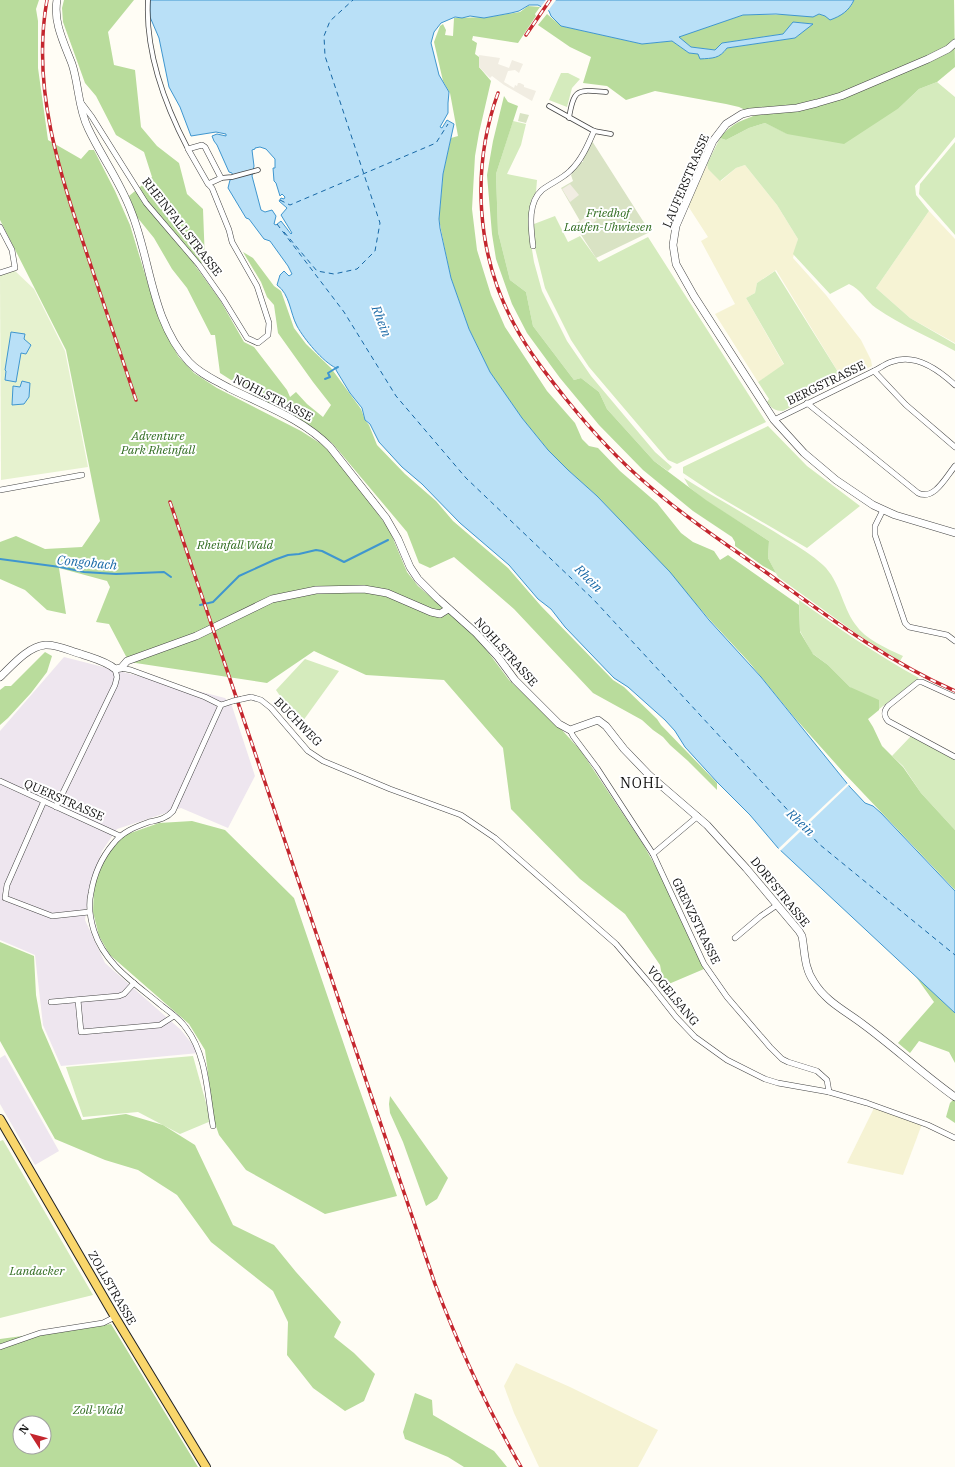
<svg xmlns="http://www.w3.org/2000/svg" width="955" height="1467" viewBox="0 0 955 1467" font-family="'IBM Plex Serif',serif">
<rect width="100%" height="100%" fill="#fffdf5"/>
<g fill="#eee6ef">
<polygon points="64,657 225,698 232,706 255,776 228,828 181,808 117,829 102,851 89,889 85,920 105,963 181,1030 199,1053 61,1066 43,1025 35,955 0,940 0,731"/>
<polygon points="5,1055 59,1151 35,1165 0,1104 0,1058"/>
</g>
<g fill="#f6f3d4">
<polygon points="707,164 708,169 721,181 736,168 745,165 777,205 798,239 793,258 826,295 861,340 871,360 872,366 843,380 776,270 757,283 755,293 746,298 784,365 758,382 715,314 735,304 701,241 708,237 688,206"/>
<polygon points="929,211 955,239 955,343 910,318 876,288"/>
<polygon points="874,1108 922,1124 903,1175 847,1163"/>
<polygon points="516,1363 570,1387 658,1430 638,1467 539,1467 514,1413 504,1386"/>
</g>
<g fill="#d5ebbd">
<polygon points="561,73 568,73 580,79 572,88 567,107 549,100"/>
<path d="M937,82L955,97V137L915,186L916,195L929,211L876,288L910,318L955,344V351C929,337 901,325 876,308C866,301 861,289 849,284L830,294L793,254L798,239L777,205L745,165L736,168L720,181L708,169L707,164L720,138L726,140L749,128L765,123L788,134L899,108L919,89Z"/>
<polygon points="513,121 526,124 521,145 507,174 537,180 536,192 531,200 529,231 534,262 542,291 567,341 591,376 655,452 672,467 668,471 654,461 607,409 599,392 581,378 574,380 533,326 526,292 510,280 498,232 496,174"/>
<polygon points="955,142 955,235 919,194 920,184"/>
<polygon points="555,216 568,242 580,236 599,262 648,237 766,422 677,464 668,460 589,367 571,340 545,288 535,248 534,224"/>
<path d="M775,271L843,380L783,411C775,411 771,408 767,402L769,399L758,382L784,364L746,298L755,293L757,283Z"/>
<polygon points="768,426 807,466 860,506 807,548 716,495 683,473 683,467"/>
<path d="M684,478C717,499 753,518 786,539C799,547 812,555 823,565C840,581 842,606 855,624C866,640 886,648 903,656L900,661L860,636L778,577L768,558L769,541L705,500L689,487Z"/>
<path d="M799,600C838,628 877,655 919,678L878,710L850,687L828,665L812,653L800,631Z"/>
<polygon points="305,659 339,671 300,725 276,690"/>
<polygon points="912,735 955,759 955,830 921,793 903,766 892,756"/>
<polygon points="193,1056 211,1121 180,1134 138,1112 83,1117 66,1067"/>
<polygon points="3,1140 93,1295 0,1318 0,1141"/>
</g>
<g fill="#b9dc9c" fill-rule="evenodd">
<polygon points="0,0 39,0 36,9 38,21 38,68 48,140 81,159 89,150 94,150 115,191 130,225 157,314 178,356 194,373 217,388 301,431 326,447 355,483 389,529 407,572 418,586 476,636 509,680 562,730 581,751 643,844 662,878 704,969 664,986 660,965 625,914 580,879 511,809 503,748 444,680 366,675 314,651 267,683 129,662 109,624 96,622 110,587 107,581 59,568 66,614 47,610 25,590 0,579 0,542 16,536 45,549 82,547 100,521 66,350 0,220"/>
<polygon points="64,0 134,0 108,32 114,65 135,70 141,127 157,146 179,163 187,194 203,209 205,262 194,264 220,300 244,342 254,347 287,390 290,397 296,392 307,404 323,417 331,405 313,382 278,333 274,305 267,297 261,282 243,252 253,258 274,286 281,291 294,328 306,344 331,368 361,409 365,420 369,425 377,445 405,474 436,501 453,521 508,568 541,606 613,680 624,687 657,719 661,725 717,783 717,790 688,761 670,745 663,737 653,730 642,720 593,693 514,609 454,557 430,568 419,563 407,532 333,444 320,433 302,421 264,401 220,373 215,335 211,335 187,288 172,269 154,238 137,217 129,196 152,177 144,152 116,135 96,96 85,83 63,22 62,8"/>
<path d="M854,0H954L955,67L937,82L919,89L899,108L844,144L787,134L765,123L749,128L726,140L720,138C731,124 740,121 756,115L739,107L726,104L655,91L626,100L607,86L583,83L591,57L570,47L538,25L547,14L561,26L642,44L672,41L689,53L699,54L700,58C712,58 720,58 727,48L795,38L812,24L794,22L783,34L722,43L715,50L691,47L678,37L743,15L819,14L825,16L851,6Z"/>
<polygon points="528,6 540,7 535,14 536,16 518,43 473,36 472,40 477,43 475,54 479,57 479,67 491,81 479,133 475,156 472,209 477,250 491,295 505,327 547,391 575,423 582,439 589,446 598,448 620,471 657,503 681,533 693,542 714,551 720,560 728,555 799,605 800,632 813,654 828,665 850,687 879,700 879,710 868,719 873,727 882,746 903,767 921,793 955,830 955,890 844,773 794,717 748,661 710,620 657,559 597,496 568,470 548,450 522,418 490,372 469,329 451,278 444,245 439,219 443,174 451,138 458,136 450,93 443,81 434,42 440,26 443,24 446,30 445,35 453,36 454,18 489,17 520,12"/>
<polygon points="504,96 508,102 518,106 496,174 498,232 510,280 526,292 533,326 574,380 581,378 599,392 607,409 654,461 706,500 769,541 768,558 776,573 763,566 735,546 735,542 732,537 693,511 643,470 599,425 560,378 527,333 512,304 496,259 492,234 487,175 493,141"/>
<polygon points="45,652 52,656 47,672 31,693 8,718 0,725 0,690 5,686 11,686"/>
<polygon points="192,821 225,830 294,898 353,1071 397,1196 325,1214 246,1170 219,1135 211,1112 209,1082 205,1050 189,1024 110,955 99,936 93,912 94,888 102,861 122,836 159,823"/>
<polygon points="0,942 34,956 36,995 42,1028 82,1120 126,1114 163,1125 195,1145 233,1225 274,1245 296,1272 341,1322 334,1337 354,1353 375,1374 364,1401 345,1411 313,1388 287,1355 288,1322 273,1291 211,1242 177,1195 138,1170 105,1160 55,1139 0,1041"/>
<polygon points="914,974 955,1013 955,1063 949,1052 919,1041 910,1053 898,1043 934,1002"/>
<polygon points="390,1096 448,1178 437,1199 426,1206 403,1142 390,1113 389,1104"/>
<polygon points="954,1099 955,1099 955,1123 946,1117 950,1103"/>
<path d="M111,1324L198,1467H0V1339ZM20,1423H44V1447H20Z"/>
<polygon points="415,1393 432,1400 433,1415 494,1451 507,1467 464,1467 448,1457 405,1439 403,1432"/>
</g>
<g fill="#d9e3c4">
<polygon points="520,113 529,115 526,123 518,121"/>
<polygon points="592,141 650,232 596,258 574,224 580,221 561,188 573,181 571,175 580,162 583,162 583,158"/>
</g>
<polygon fill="#e6f2cf" points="14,270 34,289 65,351 88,467 1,480 0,275"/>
<g fill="#f1ede2">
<polygon points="479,55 500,58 498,64 509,68 512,60 523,64 519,73 515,70 508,71 504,82 514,88 515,85 517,86 518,83 520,83 524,85 524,87 536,91 532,101 504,85 492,76 490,78 479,67"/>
<polygon points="570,184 579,195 570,202 562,189"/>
<polygon points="588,211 589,215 592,212 597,220 584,230 580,221 587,216 585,213"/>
</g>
<g fill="#b9e0f7" stroke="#3f96cf" fill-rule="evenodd">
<path d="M150,0H854C849,11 841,16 830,20L825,16L819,14L813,17L776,14L743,15L679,37L691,47L715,50L722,43L783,34L793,22L813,24L795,38L727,48C719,59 713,58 700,59L698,54L689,53L672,41L642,44L561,26L551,16L549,11L538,5H529L519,11L511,13L484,18L470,16L462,18L455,17L441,23L434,32L431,43L439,75L449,92L448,103V113L440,127L442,128L447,120L454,124L443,174L439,219L440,228L451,278L469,329L490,372L522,418L548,450L568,470L597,496L670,572L709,620L761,677L850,787L865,803L873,806L881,813L955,891V1013L778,848L750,815L717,782L685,747L675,731L665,720L628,687L614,678L565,627L551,609L538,599L509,565L460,523L422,484L402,467L379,442L370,424L365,420L362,408L350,393L336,370V368C323,362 304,339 297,326C290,313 290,294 277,285L280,275L284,271L289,276L292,274L288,266L270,241L264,239L249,219L246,218L228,188L230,180L234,178L232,173L229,172L217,145L214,141L212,136L217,134L226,136V134L216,132L191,136L180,107L169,87L159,38L150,17ZM260,147L266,149L275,159V168H273L274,181L276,183L280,196L282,194L285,197L284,199L281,198L279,201L287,208L281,215L292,233L291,234L281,221L276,225L274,224L276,216L272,210L265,212L261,210L252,176L254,166L252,150L255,149V148Z"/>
<polygon points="11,332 25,334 24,339 31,345 26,354 21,353 16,382 5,380 6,371 5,370"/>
<polygon points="22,381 30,383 29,397 24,404 12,405 13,386 20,387"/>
</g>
<g fill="#fffdf5">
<polygon points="546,0 556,0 547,12 540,8"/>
<polygon points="849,782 850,784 779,852 777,850"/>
</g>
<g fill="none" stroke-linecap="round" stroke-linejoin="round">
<g stroke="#3f96cf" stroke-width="2">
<polyline points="325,379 330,377 328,373 336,368 338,367"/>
<polyline points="0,559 60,567 84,572 116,574 164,572 171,577"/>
<polyline points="200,605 213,602 239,576 274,560 288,555 299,554 316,550 322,551 344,562 388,540"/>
</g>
<g stroke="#1768a6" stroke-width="1" stroke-dasharray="5 4" stroke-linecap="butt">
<polyline points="280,200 290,205 436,143 448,124"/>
<polyline points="277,224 344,312 396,396 466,478 594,600 819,844 955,955"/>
<polyline points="284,232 317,271 334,274 357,269 375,251 380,223 325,56 324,36 330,21 353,0"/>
</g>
<defs>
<g id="pedestrian">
<path d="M148,0C145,52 164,103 188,149"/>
<polyline points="549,106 594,131 611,134"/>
<path d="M569,118C574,87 578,90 606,92"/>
<polyline points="221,178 232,177 258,170"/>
</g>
<g id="minor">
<polyline points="80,101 92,117 146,203 199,265 223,299 247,338 258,343 268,335 269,323 257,286 232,242 229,230 212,188 208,184 188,149 202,145 205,147 221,178 208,184"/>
<polyline points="0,227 12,250 15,268 0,273"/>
<path d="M533,246C531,228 527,203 542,190C551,183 562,179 570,171C581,161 588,145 594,131"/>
<path d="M874,371C880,368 885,364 891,362C915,352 939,370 955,385"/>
<path d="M807,403L918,493C934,501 946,477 955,466"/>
<polyline points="774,420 874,371 906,405 955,447"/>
<polyline points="0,490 82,475"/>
<polyline points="883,510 875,526 875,535 905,623 909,627 947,635 955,641"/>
<polyline points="121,668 131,670 205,697 221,705 233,701"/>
<path d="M955,697L922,682H918L888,706C883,712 884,716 888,721L955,757"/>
<polyline points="242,699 251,697 261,700 271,708 308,751 323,761 390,789 461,815 495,838 616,944 650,984 676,1017 695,1037 727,1060 765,1079 778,1083 829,1092 867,1103 928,1125 955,1138"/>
<polyline points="570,730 573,736 597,768 653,854 704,964 727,997 770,1047 782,1059 788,1062 817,1071 827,1080 829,1092"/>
<polyline points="0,781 120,836"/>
<polyline points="44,801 7,885 5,898 52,916 89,912"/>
<polyline points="56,807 115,685 117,677 115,669"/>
<polyline points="653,854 698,816"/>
<polyline points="735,938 761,916 777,905"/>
<polyline points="78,1000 81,1032 160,1025 174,1016"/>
<polyline points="51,1002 119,996 124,994 134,983"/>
<path d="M213,1126C207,1094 207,1055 186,1028C180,1019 170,1012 162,1006C136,984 105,965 94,931C90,918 88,906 91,893C94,875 102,857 113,844C122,832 135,827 149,822C158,820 166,819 173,811L221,705"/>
<polyline points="0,1347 40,1333 103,1323 115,1317"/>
</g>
<g id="tertiary">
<path d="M57,0C53,22 64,43 72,64C79,85 78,108 88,128C101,156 120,181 131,211C151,260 151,321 189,362C200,374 215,380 229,388C263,405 303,419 330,447L386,518L398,539L410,567L418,579L437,598L476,633L498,657L515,680L559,724L570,730L598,720L606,726L624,749L649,775L707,825L746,868L799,931L802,936C805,952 804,968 814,982C826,1002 846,1011 864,1025C895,1048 923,1074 955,1097"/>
<polyline points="955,43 948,49 928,59 841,96 817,103 797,108 750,112 742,114 726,124 713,141 702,166 676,226 673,245 676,264 694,296 774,420 804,453 836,480 873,505 895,515 955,533"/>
<path d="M0,677C12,666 27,647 45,645C56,644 70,651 81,654C92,658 106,661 115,669L121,668L127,661L196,636L272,599L316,590L364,589L387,593L431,612L440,614L448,609"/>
</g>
<polyline id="primary" points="0,1119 115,1317 206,1467"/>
</defs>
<use href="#pedestrian" stroke="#444" stroke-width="5.5"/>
<use href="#minor" stroke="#444" stroke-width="6"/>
<use href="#tertiary" stroke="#444" stroke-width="8"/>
<use href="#primary" stroke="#222" stroke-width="10"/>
<use href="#pedestrian" stroke="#fff" stroke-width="4"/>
<use href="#minor" stroke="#fff" stroke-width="5"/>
<use href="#tertiary" stroke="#fff" stroke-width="7"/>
<use href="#primary" stroke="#f9d66b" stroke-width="8"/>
<defs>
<g id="rail">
<path d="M47,0C31,89 60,174 88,257C104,305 120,352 136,400"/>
<polyline points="526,35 550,0"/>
<path d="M498,93C471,168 476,254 514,324C528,351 547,375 566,399C591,430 617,459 648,485C685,517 727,545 767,573C827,616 887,661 955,691"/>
<path d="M170,502L435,1284C459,1347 487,1408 521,1467"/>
</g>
</defs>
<use href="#rail" stroke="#c4262e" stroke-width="3.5"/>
<use href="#rail" stroke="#fff" stroke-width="2" stroke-dasharray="6" stroke-linecap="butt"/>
<defs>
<polyline id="minor-bridge" points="233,701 242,699"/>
</defs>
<use href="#minor-bridge" stroke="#444" stroke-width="6" stroke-linecap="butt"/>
<use href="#minor-bridge" stroke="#fff" stroke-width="5"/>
</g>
<g text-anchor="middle" stroke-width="4" stroke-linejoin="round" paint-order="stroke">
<g font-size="12" fill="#111" stroke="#fff">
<text transform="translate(686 181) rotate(-67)" y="4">LAUFERSTRASSE</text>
<text transform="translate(182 227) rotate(52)" y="4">RHEINFALLSTRASSE</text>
<text transform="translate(826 383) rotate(-26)" y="4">BERGSTRASSE</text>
<text transform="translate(273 398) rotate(27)" y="4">NOHLSTRASSE</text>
<text transform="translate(506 652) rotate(48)" y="4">NOHLSTRASSE</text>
<text transform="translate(298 722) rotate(46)" y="4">BUCHWEG</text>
<text transform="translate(64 800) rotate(24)" y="4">QUERSTRASSE</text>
<text transform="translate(780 892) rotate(51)" y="4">DORFSTRASSE</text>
<text transform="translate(696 921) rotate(64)" y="4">GRENZSTRASSE</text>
<text transform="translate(673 996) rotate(50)" y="4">VOGELSANG</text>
<text transform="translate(112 1288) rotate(60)" y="4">ZOLLSTRASSE</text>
</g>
<g font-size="12" font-style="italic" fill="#2f6b1f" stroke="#fff">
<text x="608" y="217">Friedhof<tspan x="608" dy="14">Laufen-Uhwiesen</tspan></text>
<text x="158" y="440">Adventure<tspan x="158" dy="14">Park Rheinfall</tspan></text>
<text x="235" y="549">Rheinfall Wald</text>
<text x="37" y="1275">Landacker</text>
<text x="98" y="1414">Zoll-Wald</text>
</g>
<g font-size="13" font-style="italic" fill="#1768a6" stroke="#fff">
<text transform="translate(382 321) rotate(69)" y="5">Rhein</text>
<text transform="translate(87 562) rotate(5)" y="5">Congobach</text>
<text transform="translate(589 578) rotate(45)" y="5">Rhein</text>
<text transform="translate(801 822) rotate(43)" y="5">Rhein</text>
</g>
<g font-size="14" letter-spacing="1" fill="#111" stroke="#fff">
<text x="642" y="788">NOHL</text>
</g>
</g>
<g transform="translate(32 1435) rotate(306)"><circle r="19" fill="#ffffff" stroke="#a0a0a0"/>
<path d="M0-3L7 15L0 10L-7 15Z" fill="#c4262e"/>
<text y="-6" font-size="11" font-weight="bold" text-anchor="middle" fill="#111111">N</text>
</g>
</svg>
